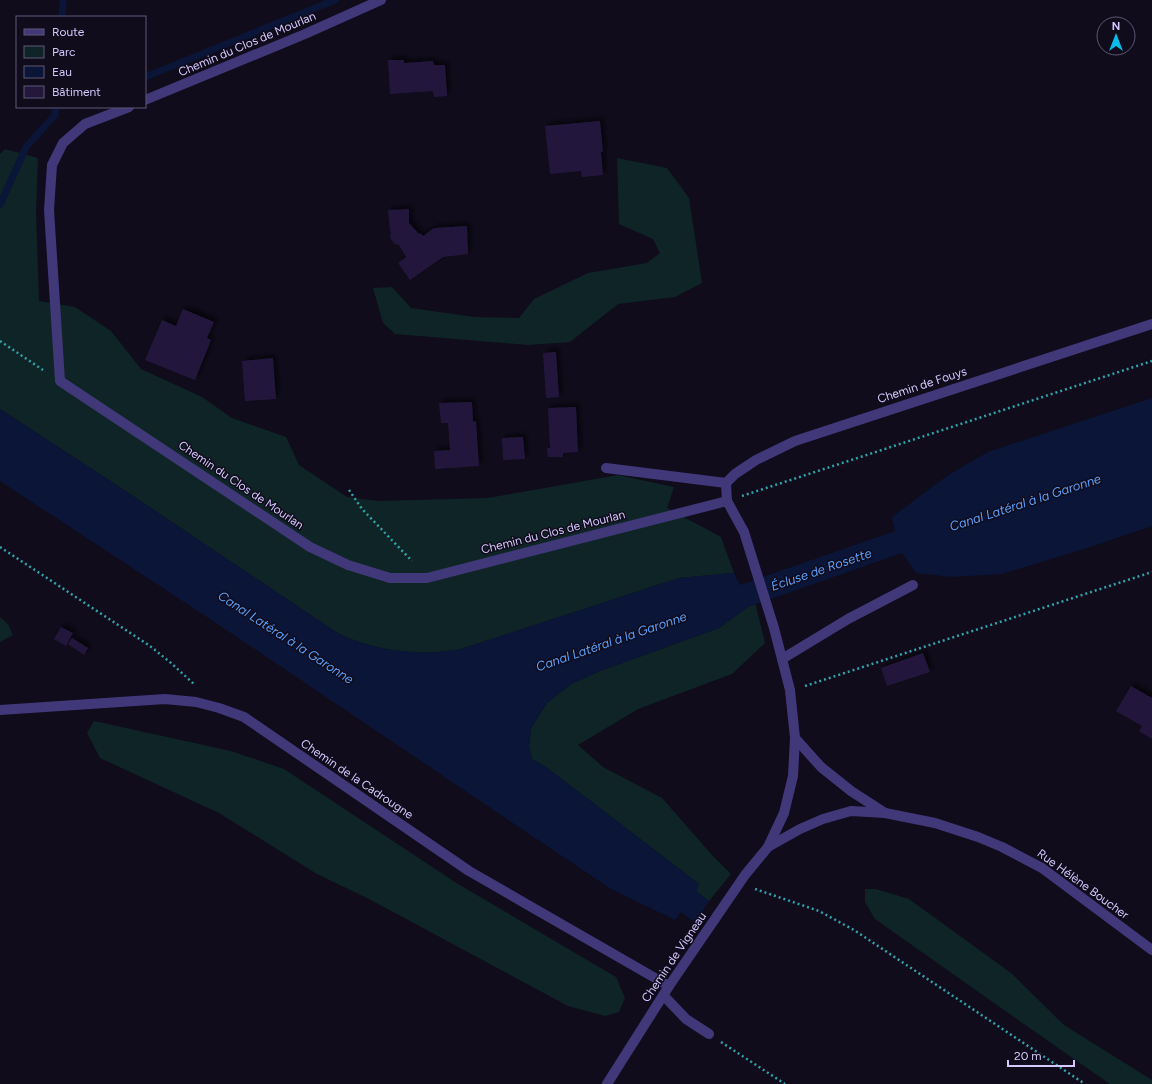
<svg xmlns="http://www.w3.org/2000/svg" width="1152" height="1084" viewBox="0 0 1152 1084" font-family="Figtree,sans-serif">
<defs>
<filter id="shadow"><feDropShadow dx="3.5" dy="-3.5" stdDeviation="2" flood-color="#0009"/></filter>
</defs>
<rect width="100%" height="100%" fill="#100c1c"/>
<g fill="#0f2426">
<path d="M5,149L38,158L36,212L39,301L75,307L111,331L141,369L202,397L232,418L286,437L299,465L347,497L378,501L488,498L618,475L674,487L667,508L721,537L734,573L679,578L461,649C428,655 395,653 362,643C358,641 352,640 348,638C337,634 328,626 318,620L121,488L0,409V154Z"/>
<polygon points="617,158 667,168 689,198 702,283 675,297 618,304 570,342 528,345 395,334 383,323 373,288 392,287 411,308 474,317 519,318 534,299 588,273 647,263 660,253 653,239 619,224"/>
<polygon points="755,602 765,643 732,674 638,709 578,745 603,767 662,798 712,855 731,874 709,901 696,891 699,884 546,767 532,759 529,747 531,728 547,703 571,684 600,671 719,628"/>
<polygon points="0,617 8,624 13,635 0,642"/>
<polygon points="94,721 231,751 284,769 458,884 616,977 625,998 619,1012 605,1016 568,1006 369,899 317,874 219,813 100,758 87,733"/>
<polygon points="865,889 876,889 909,899 1011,973 1064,1025 1152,1080 1152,1084 1110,1084 1004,1010 875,919 865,902"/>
</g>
<path fill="#0a1537" d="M1152,398V526L1084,549L1002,574L951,577L916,573L902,553L748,607L719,628L600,671L571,684L547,703L531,728L529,747L532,759L546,767L699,884L696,891L709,901L695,923L681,912L675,920L611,889L216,623L0,481V409L121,488L318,620C328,626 337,634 348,638C352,640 358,641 362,643C395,653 428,655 461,649L679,578L734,573L740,585L895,531L892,517L948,475L988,452Z"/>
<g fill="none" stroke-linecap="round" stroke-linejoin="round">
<g stroke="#0a1537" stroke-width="7">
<polyline points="62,17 63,0"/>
<polyline points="145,77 335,0"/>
<polyline points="0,205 26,147 55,115 56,107"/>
</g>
</g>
<g fill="#23183c" filter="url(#shadow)">
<polygon points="388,60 404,60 404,63 433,61 434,65 445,65 447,96 434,97 433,91 390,94"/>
<polygon points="600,121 603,152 601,152 603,175 582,177 581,171 550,174 545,126"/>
<polygon points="409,209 409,223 419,234 420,233 423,236 434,228 467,226 468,254 443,257 410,280 398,263 406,257 399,245 395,244 390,238 391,233 390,230 388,210"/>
<polygon points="183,309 214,322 207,338 211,340 195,380 145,360 162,320 176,326"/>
<polygon points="556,352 559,397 546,398 543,353"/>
<polygon points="273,358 276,399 245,401 242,361"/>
<polygon points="472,402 473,422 476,421 479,466 435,469 434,451 450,450 448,423 441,423 439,403"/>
<polygon points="576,407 578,452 563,453 563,457 548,457 547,448 550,448 548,408"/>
<polygon points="523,437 525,459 503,460 502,438"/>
<polygon points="61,627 73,633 66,646 54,639"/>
<polygon points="72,638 88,648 84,655 68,644"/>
<polygon points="923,653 930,672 887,686 881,668"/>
<polygon points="1131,686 1152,698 1152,739 1139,731 1142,726 1116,711"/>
</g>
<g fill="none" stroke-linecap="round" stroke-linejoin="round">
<g stroke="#30a4aa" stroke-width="2.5" stroke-dasharray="2 3" stroke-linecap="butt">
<polyline points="0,341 43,370"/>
<polyline points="349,490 362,509 412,561"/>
<polyline points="742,496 1152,361"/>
<polyline points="0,547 150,646 171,663 195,685"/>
<polyline points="805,686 1152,572"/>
<polyline points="755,889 819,911 854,930 1085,1084"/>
<polyline points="721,1042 785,1084"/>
</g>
<g stroke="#41387a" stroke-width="10">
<polyline points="145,100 305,34 381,0"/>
<polyline points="129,107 85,124 63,143 52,165 49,210 60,381 310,547 348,565 390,578 427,578 727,501"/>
<polyline points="606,468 726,483"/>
<polyline points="782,659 848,619 913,585"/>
<polyline points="795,738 821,767 851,791 885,813"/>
<polyline points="768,847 784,813 793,776 795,738 790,690 774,628 744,532 727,501 726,483 735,474 756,460 795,441 1152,324"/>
<polyline points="664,996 686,1019 709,1034"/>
</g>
<g stroke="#41387a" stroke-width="10">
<polyline points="0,710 165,699 196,702 219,708 244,717 469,871 669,986"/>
<polyline points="607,1084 669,986 745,875 768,847 800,829 823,819 851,811 885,813 935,823 978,837 1002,847 1042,868 1152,950"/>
</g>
</g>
<g text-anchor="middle" stroke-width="3" stroke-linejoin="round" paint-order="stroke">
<g font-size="12" fill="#d4c8fd" stroke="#100c1c">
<text transform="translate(247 44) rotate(-23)" y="4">Chemin du Clos de Mourlan</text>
<text transform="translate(922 385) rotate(-18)" y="4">Chemin de Fouys</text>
<text transform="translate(241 485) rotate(34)" y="4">Chemin du Clos de Mourlan</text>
<text transform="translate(553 532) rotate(-14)" y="4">Chemin du Clos de Mourlan</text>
<text transform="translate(357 779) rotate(34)" y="4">Chemin de la Cadrougne</text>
<text transform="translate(1083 884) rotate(36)" y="4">Rue Hélène Boucher</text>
<text transform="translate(674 957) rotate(-56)" y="4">Chemin de Vigneau</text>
</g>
<g font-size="13" font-style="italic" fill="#5a9ffa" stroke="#100c1c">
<text transform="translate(1025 502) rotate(-18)" y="5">Canal Latéral à la Garonne</text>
<text transform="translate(821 569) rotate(-19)" y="5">Écluse de Rosette</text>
<text transform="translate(286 637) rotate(33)" y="5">Canal Latéral à la Garonne</text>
<text transform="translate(611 641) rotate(-19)" y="5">Canal Latéral à la Garonne</text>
</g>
</g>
<rect x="16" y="16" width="130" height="92" fill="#100c1c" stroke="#5e5776"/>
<rect x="24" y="29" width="20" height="6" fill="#41387a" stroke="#5e5776"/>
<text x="52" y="36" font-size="12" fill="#d4c8fd">Route</text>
<rect x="24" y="46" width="20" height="12" fill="#0f2426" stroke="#5e5776"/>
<text x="52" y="56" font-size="12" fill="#d4c8fd">Parc</text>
<rect x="24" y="66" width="20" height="12" fill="#0a1537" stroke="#5e5776"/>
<text x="52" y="76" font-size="12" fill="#d4c8fd">Eau</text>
<rect x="24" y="86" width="20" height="12" fill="#23183c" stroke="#5e5776"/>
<text x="52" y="96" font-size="12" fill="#d4c8fd">Bâtiment</text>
<g transform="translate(1116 36)"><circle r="19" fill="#100c1c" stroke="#5e5776"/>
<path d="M0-3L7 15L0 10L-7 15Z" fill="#07bceb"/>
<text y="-6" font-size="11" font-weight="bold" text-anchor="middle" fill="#d4c8fd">N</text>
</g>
<path d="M1008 1060v6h66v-6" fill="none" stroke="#d4c8fd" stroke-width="2"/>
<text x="1014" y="1060" font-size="12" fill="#d4c8fd" stroke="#100c1c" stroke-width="3" paint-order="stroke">20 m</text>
</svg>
